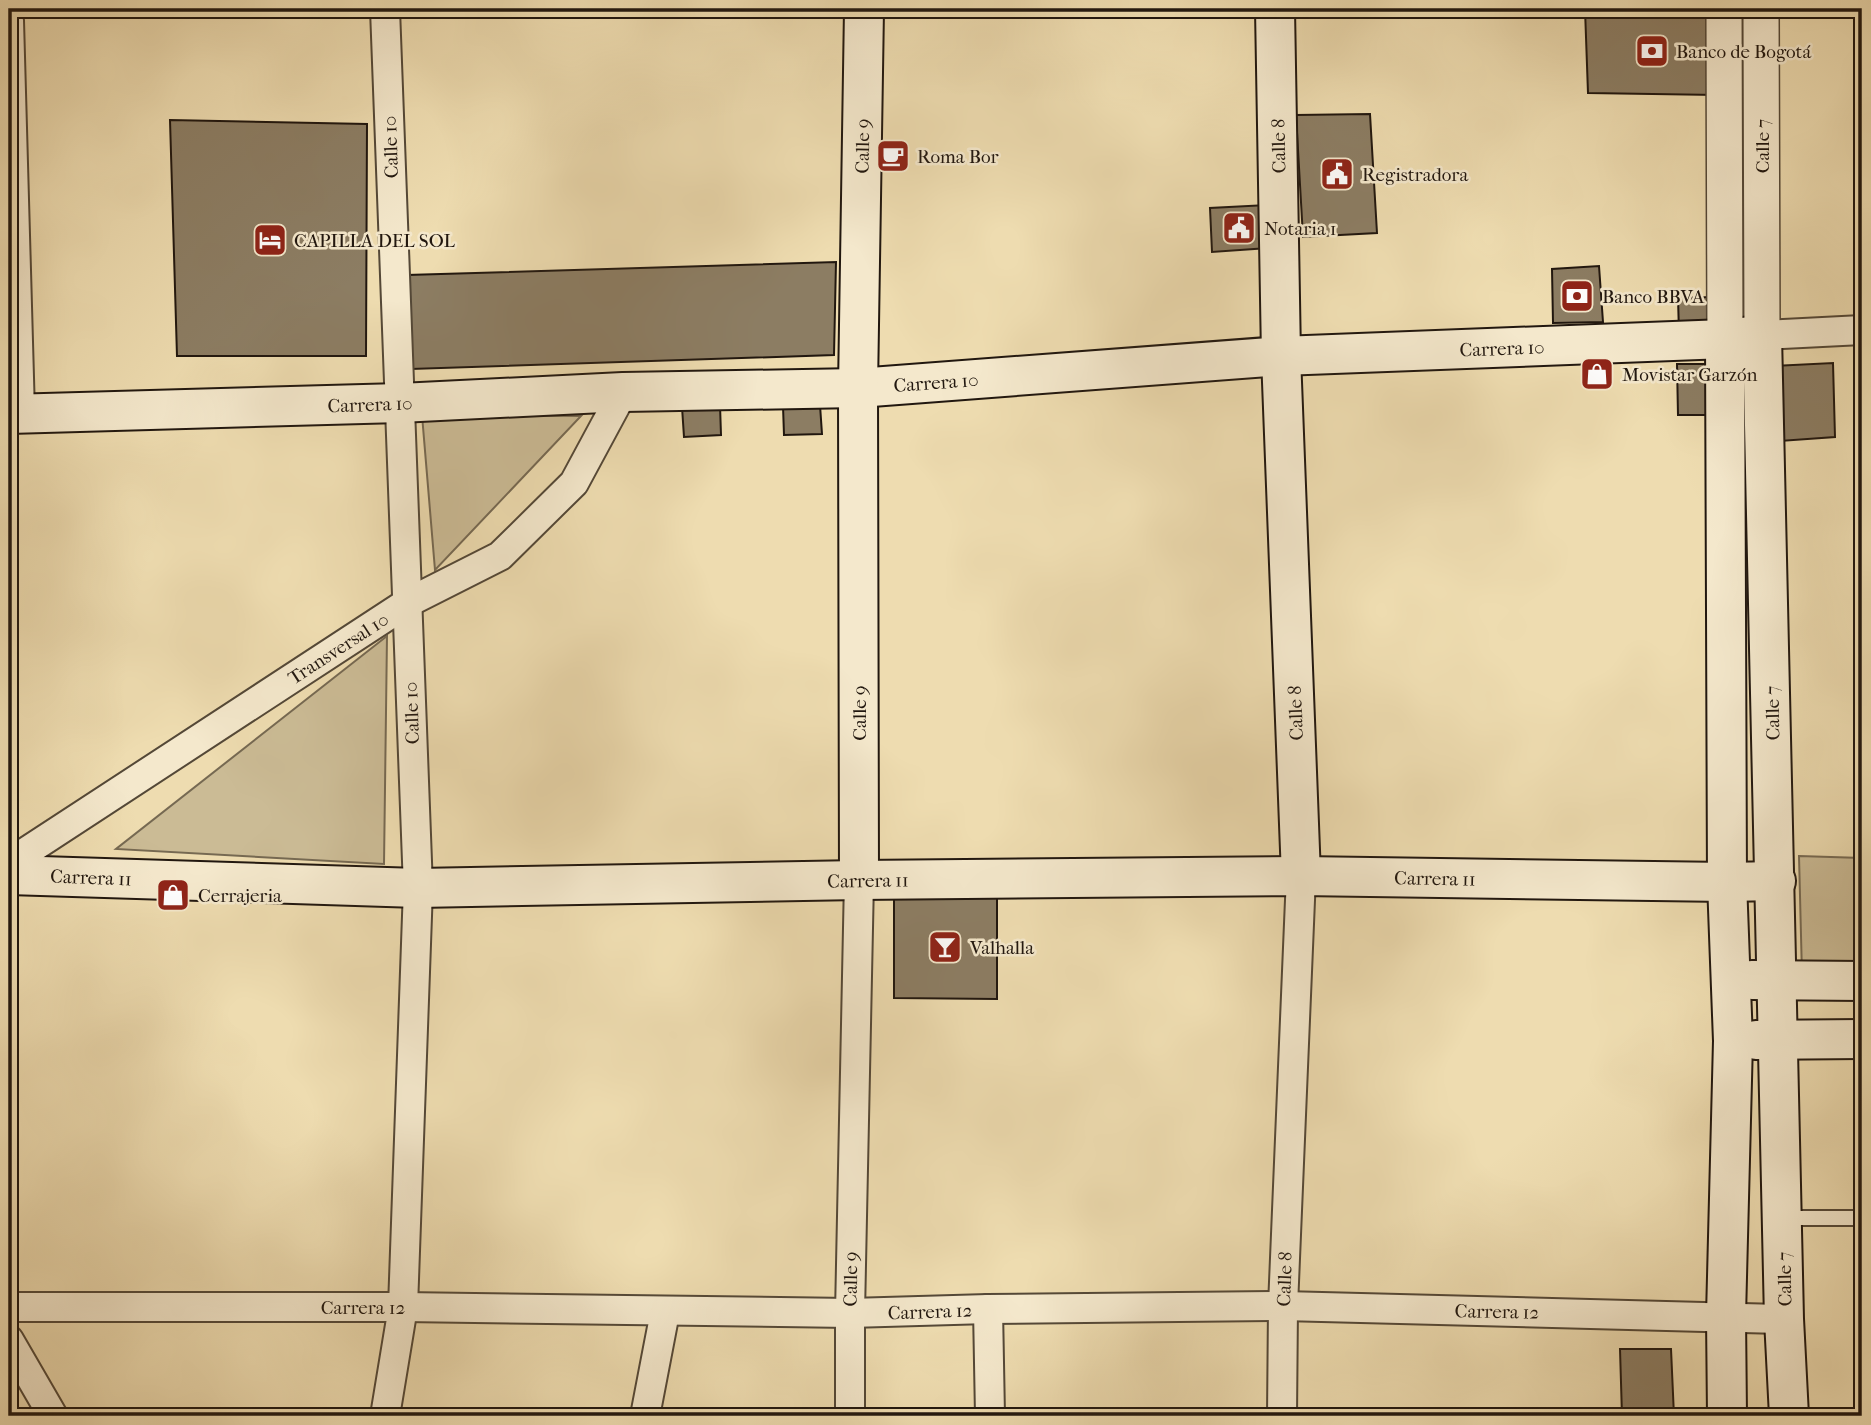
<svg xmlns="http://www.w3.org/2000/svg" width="1871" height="1425" viewBox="0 0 1871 1425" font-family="'IM FELL French Canon',serif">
<rect width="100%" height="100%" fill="#eedcb0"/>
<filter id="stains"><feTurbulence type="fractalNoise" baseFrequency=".00286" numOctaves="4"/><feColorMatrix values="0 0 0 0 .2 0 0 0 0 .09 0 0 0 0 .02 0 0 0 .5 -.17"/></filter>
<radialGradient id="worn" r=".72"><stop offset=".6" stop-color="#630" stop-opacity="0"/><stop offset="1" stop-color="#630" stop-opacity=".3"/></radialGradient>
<g fill="#cbbb95" stroke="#766952" stroke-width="2">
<polygon points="422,415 581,416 435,570"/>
<polygon points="387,636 384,864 116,849"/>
<polygon points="1799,856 1862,858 1862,974 1802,975"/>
</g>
<g fill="#8c7d63" stroke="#21170f" stroke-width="2">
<polygon points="1585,9 1717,9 1717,95 1588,93"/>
<polygon points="1370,114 1377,233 1303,237 1296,115"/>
<polygon points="170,120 367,124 366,356 177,356"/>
<polygon points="1267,205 1268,248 1212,252 1210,208"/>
<polygon points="836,262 834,355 411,369 407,275"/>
<polygon points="1599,266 1603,322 1553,323 1552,269"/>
<polygon points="1713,297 1714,333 1679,333 1678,298"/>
<polygon points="1833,363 1835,437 1780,441 1775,366"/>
<polygon points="1677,364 1711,364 1712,415 1678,415"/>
<polygon points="720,405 721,435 684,437 682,407"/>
<polygon points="820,405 822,434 784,435 783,406"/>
<polygon points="894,895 997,896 997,999 894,998"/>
<polygon points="1620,1349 1671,1349 1674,1416 1622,1416"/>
</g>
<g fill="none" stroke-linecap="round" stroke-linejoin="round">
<defs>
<polyline id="service" points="1783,1218 1862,1218"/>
<g id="minor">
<polyline points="9,21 20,413"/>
<polyline points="1762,335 1862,330"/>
<polyline points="9,863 407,603 500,556 574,483 623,392"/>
<polyline points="9,1307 403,1307 850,1313 988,1309 1283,1306 1784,1319"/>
<polyline points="988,1309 990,1416"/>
<polyline points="9,1340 53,1416"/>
<polyline points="385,1416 403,1307 418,888 385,9"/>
<polyline points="645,1416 665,1312"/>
<polyline points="850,1416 850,1313 859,880"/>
<polyline points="1282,1416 1283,1306 1301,876"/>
</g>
<g id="tertiary">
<polyline points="1724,9 1725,339"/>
<polyline points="1761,9 1762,335"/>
</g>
<g id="secondary">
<polyline points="1275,9 1281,356 1301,876"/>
<polyline points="1725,339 1727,882 1733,1041 1726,1316 1727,1416"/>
<polyline points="9,414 400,403 623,392 858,388 1281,356 1725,339 1762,335 1784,1319 1789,1416"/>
<polyline points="9,875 418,888 859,880 1301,876 1727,882 1776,881"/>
<polyline points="859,880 858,388 864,9"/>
<polyline points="1752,980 1862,981"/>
<polyline points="1756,1040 1862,1039"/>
</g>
</defs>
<use href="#service" stroke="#544837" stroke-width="18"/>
<use href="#minor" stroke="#544837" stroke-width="32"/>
<use href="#tertiary" stroke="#544837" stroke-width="38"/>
<use href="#secondary" stroke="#21170f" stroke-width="42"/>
<use href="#service" stroke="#f4e8cc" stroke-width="14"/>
<use href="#minor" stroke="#f4e8cc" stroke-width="28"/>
<use href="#tertiary" stroke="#f4e8cc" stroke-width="35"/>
<use href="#secondary" stroke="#f4e8cc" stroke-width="38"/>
</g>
<defs>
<symbol id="bank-square" viewBox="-11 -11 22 22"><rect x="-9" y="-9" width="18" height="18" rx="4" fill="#8f2418" stroke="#f4e8cc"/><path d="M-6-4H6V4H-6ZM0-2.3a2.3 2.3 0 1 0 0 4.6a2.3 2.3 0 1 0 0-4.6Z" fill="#fff"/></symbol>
<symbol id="cafe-square" viewBox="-11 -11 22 22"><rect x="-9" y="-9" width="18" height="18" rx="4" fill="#8f2418" stroke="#f4e8cc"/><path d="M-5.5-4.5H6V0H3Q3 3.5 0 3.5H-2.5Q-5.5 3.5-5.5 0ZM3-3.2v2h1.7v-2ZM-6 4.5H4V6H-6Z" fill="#fff"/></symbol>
<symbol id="civic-square" viewBox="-11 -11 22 22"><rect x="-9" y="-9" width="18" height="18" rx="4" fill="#8f2418" stroke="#f4e8cc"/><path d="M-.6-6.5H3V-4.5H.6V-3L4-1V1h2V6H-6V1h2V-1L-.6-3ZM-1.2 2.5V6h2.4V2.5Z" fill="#fff"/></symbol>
<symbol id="hotel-square" viewBox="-11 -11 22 22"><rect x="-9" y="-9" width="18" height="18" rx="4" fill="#8f2418" stroke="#f4e8cc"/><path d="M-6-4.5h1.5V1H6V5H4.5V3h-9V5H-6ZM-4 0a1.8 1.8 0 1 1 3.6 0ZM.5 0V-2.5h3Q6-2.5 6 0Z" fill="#fff"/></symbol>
<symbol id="shop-square" viewBox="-11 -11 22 22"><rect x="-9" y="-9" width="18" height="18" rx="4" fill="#8f2418" stroke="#f4e8cc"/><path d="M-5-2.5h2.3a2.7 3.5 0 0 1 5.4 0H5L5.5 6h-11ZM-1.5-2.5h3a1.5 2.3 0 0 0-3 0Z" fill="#fff"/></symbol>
<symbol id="bar-square" viewBox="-11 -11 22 22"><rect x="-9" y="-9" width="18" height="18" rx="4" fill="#8f2418" stroke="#f4e8cc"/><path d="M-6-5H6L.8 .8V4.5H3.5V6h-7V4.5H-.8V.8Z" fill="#fff"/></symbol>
</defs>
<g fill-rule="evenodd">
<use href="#bank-square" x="1633" y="32" width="38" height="38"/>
<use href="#cafe-square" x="874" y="137" width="38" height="38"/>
<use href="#civic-square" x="1318" y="155" width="38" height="38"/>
<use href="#civic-square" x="1220" y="209" width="38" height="38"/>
<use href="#hotel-square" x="251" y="221" width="38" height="38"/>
<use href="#bank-square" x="1558" y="277" width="38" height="38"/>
<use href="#shop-square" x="1578" y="355" width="38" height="38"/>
<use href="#shop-square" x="154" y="876" width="38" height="38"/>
<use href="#bar-square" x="926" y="928" width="38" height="38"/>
</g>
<g text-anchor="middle" stroke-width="5" stroke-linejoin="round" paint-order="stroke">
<g font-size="19" fill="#21170f" stroke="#f4e8cc" text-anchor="start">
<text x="1676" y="58">Banco de Bogotá</text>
<text x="917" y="163">Roma Bor</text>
<text x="1362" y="181">Registradora</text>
<text x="1264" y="235">Notaria 1</text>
<text x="294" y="247">CAPILLA DEL SOL</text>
<text x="1602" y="303">Banco BBVA</text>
<text x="1622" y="381">Movistar Garzón</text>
<text x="198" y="902">Cerrajeria</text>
<text x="970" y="954">Valhalla</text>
</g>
<g font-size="19" fill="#21170f" stroke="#f4e8cc">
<text transform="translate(862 146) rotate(-89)" y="7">Calle 9</text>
<text transform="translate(1278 146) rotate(-91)" y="7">Calle 8</text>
<text transform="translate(1762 146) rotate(-90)" y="7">Calle 7</text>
<text transform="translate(390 147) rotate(-92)" y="7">Calle 10</text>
<text transform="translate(1502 348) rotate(-2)" y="7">Carrera 10</text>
<text transform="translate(936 382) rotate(-4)" y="7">Carrera 10</text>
<text transform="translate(370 404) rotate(-2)" y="7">Carrera 10</text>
<text transform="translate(338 648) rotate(-33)" y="7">Transversal 10</text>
<text transform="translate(411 713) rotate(-92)" y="7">Calle 10</text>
<text transform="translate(859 713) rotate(-90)" y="7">Calle 9</text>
<text transform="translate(1295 713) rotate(-92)" y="7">Calle 8</text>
<text transform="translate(1772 713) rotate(-91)" y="7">Calle 7</text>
<text transform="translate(91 877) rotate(2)" y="7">Carrera 11</text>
<text transform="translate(1435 878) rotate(1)" y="7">Carrera 11</text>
<text transform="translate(868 880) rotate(-1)" y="7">Carrera 11</text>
<text transform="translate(850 1279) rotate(-89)" y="7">Calle 9</text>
<text transform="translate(1284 1279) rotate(-88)" y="7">Calle 8</text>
<text transform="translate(1784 1279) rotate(-91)" y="7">Calle 7</text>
<text x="363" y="1314">Carrera 12</text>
<text transform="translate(930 1311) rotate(-2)" y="7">Carrera 12</text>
<text transform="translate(1497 1311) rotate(1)" y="7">Carrera 12</text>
</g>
</g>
<rect width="1871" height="1425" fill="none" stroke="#eedcb0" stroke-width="35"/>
<rect x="10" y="10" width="1850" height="1404" fill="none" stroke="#21170f" stroke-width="3.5"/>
<rect x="18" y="18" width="1836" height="1390" fill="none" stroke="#21170f" stroke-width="2"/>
<rect width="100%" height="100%" filter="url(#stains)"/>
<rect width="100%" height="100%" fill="url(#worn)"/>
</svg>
